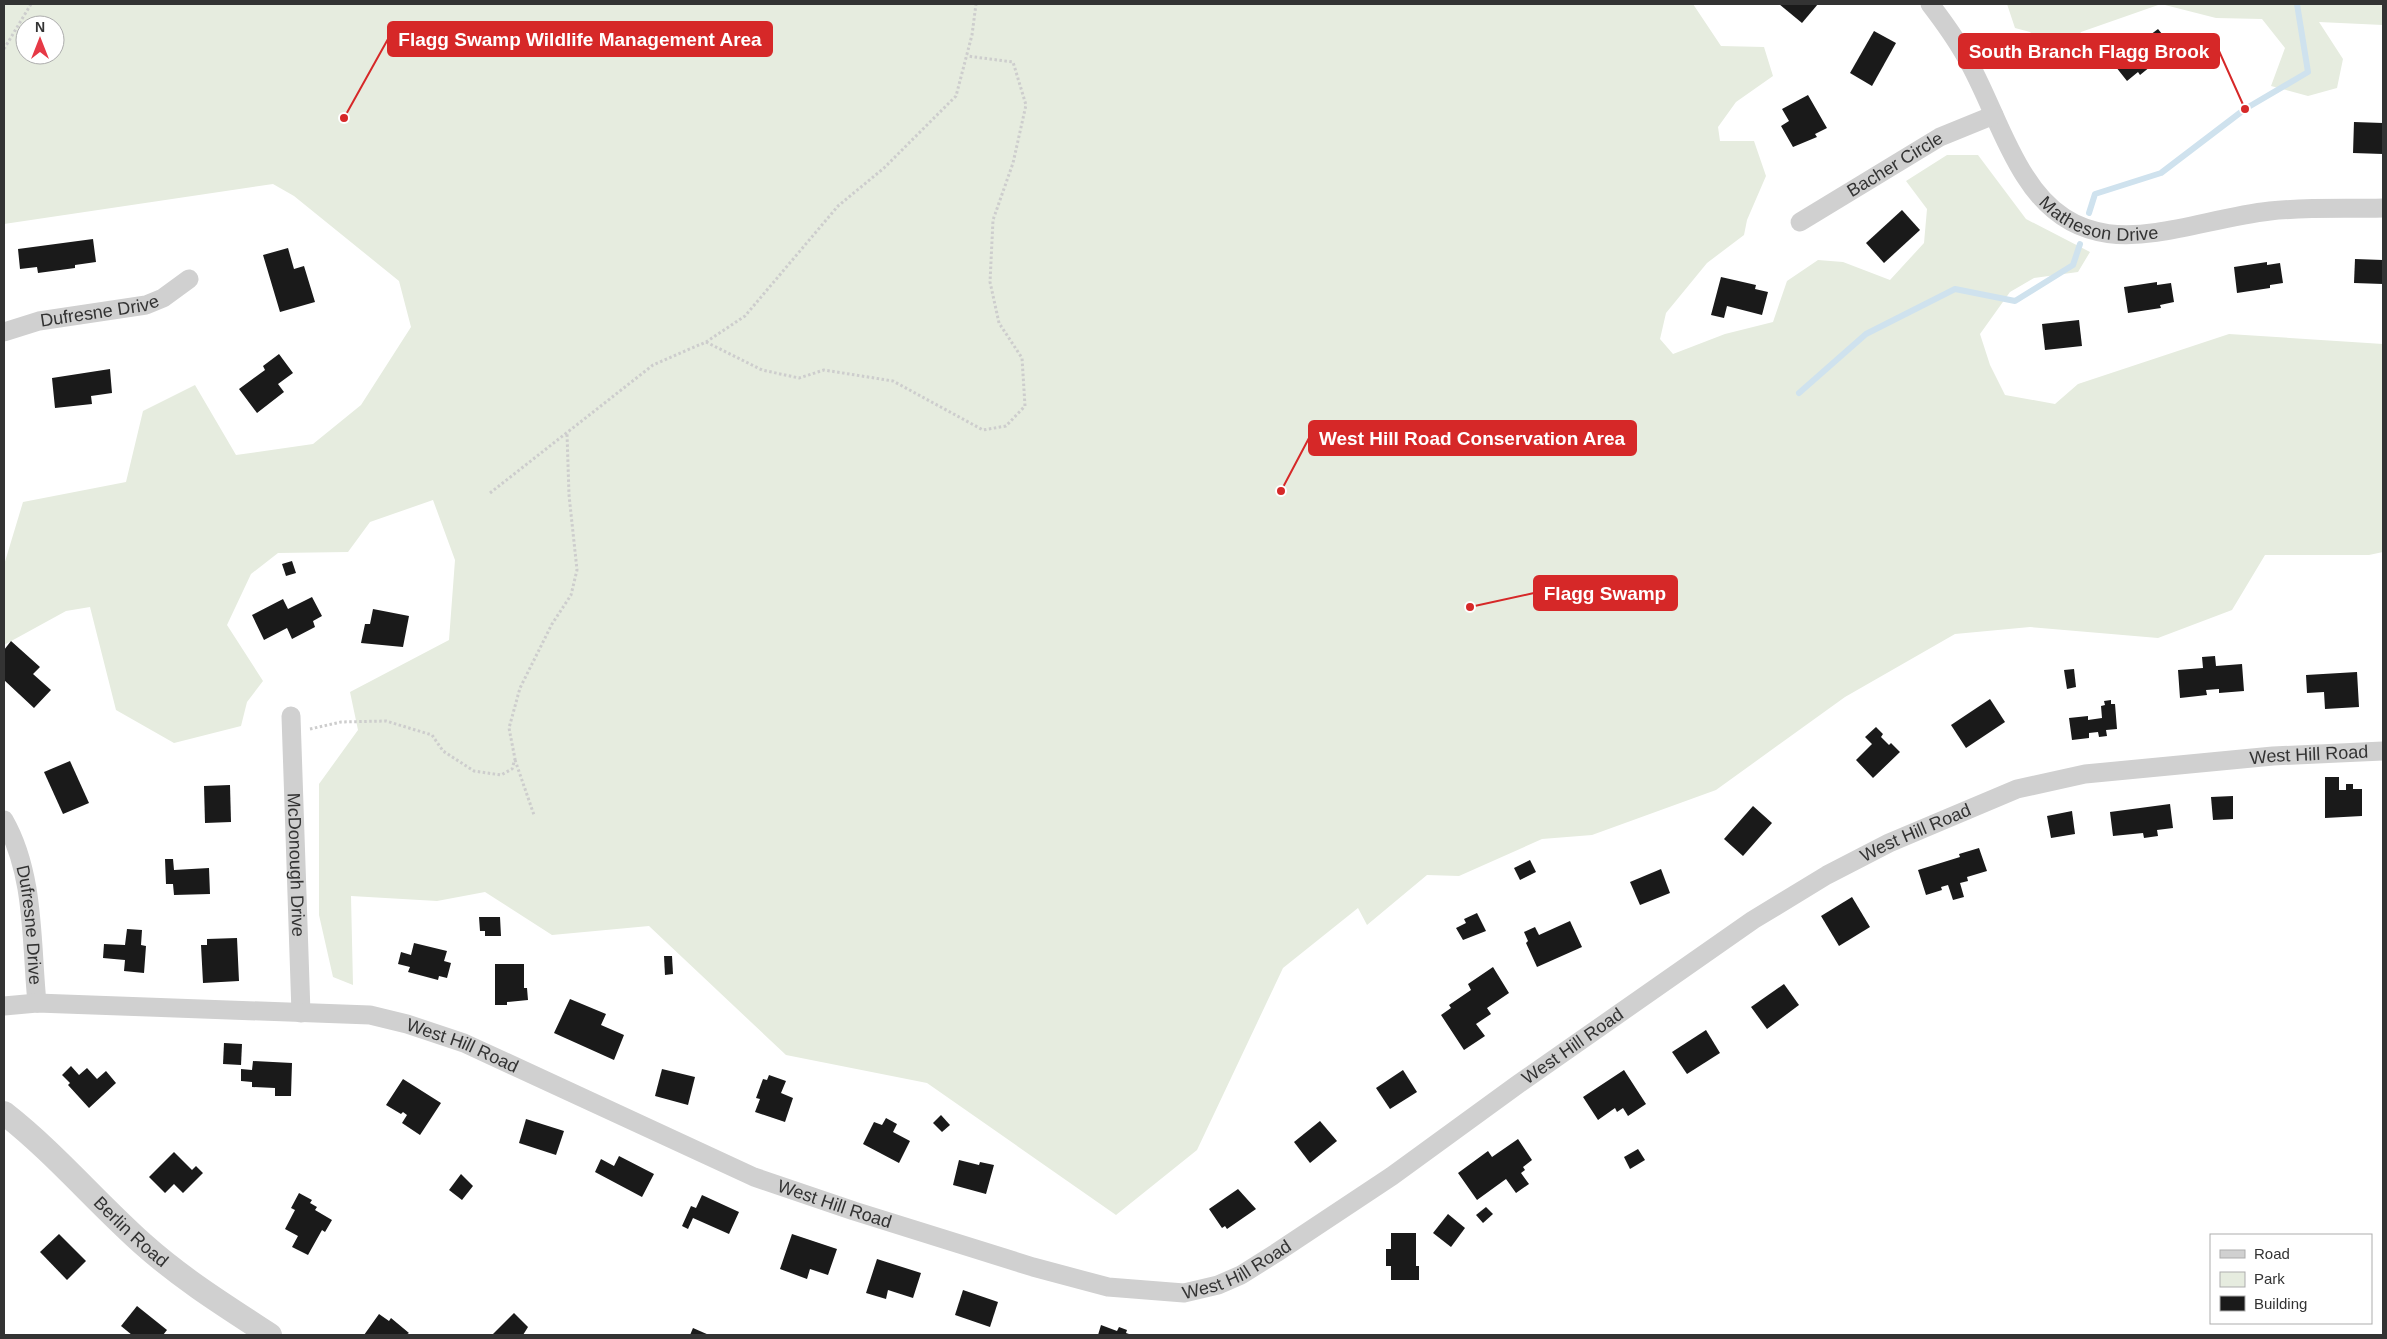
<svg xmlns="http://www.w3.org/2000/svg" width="2387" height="1339" viewBox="0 0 2387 1339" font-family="Helvetica,sans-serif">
<rect width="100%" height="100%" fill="#fff"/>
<g fill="#e6ecdf" fill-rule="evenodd">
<path d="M4,4H1693L1721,46L1764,47L1773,76L1736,102L1718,127L1720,141H1754L1766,176L1747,220L1744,235L1707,263L1666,313L1660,339L1673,354L1725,334L1773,322L1787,281L1818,260L1843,262L1890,280L1924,243L1927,209L1906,181L1947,155H1978L2026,219L2090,252L2078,272L2034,278L2010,292L1980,334L1990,365L2005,395L2055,404L2078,384L2229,334L2383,344V552L2369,555H2265L2232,610L2158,638L2030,627L1955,634L1845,697L1716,790L1592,835L1542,839L1459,876L1427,875L1367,925L1358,908L1283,968L1197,1150L1116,1215L927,1083L786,1055L649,926L552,935L485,892L437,901L351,896L353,985L333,977L319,915V784L358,730L350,692L449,640L455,560L433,500L370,522L348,552L278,553L251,574L227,625L263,681L247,702L241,726L174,743L116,710L90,607L66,611L4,645V565L23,502L126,482L143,411L195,385L236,455L313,444L361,405L411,327L399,281L294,196L273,184L4,224ZM25,25H55V55H25Z"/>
<polygon points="2007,4 2383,4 2383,25 2319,22 2343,59 2337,88 2308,96 2271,86 2285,48 2262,19 2216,18 2161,4 2081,32 2075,42 2060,39 2042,45 2030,32 2015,28"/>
</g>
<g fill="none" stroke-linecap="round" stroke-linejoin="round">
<g stroke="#cfe2ee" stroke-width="6">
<polyline points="2089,213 2095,194 2161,173 2245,109 2308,72 2297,4"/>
<polyline points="1799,393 1866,334 1955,289 2015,301 2073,265 2080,244"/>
</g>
</g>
<g fill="#1a1a1a">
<polygon points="1779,4 1818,4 1802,23"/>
<polygon points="2158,29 2171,45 2163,51 2166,54 2140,75 2138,72 2127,81 2112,62 2149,33 2150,35"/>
<polygon points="1874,31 1896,43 1872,86 1850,73"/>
<polygon points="1808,95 1827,128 1815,134 1817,137 1793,147 1781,126 1789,121 1782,109"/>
<polygon points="2354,122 2383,123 2383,154 2353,153"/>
<polygon points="1902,210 1920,230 1884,263 1866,243"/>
<polygon points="93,239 96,262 75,265 75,268 38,273 37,267 20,269 18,249"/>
<polygon points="288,248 294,269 304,266 315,302 280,312 263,255"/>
<polygon points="2355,259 2383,260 2383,284 2354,283"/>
<polygon points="2267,262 2267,265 2280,263 2283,283 2270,285 2270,288 2237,293 2234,267"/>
<polygon points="1721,277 1756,285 1755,289 1768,292 1762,315 1727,306 1724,318 1711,315"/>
<polygon points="2157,282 2157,285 2171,283 2174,302 2160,305 2161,308 2128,313 2124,287"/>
<polygon points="2079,320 2082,346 2045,350 2042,324"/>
<polygon points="279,354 293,373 278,384 284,392 257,413 239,389 265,370 263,366"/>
<polygon points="110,369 112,393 91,396 92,404 55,408 52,378"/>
<polygon points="292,561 296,573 286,576 282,564"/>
<polygon points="312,597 322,616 313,621 315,627 292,639 287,628 264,640 252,615 283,599 288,609"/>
<polygon points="373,609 409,616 403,647 361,643 365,624 370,624"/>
<polygon points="11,641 40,667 33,674 51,690 34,708 4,680 4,650"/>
<polygon points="2215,656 2216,666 2242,664 2244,691 2219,693 2219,689 2206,690 2207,695 2180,698 2178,670 2203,668 2202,657"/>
<polygon points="2074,669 2076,687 2067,689 2064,670"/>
<polygon points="2357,672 2359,707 2325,709 2324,692 2307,693 2306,675"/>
<polygon points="1990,699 2005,722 1966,748 1951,725"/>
<polygon points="2111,700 2111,704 2115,704 2117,729 2106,730 2107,736 2099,737 2098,732 2089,733 2089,738 2072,740 2069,718 2088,716 2088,720 2102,718 2101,706 2105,705 2104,701"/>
<polygon points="1876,727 1883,734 1881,737 1889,745 1891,743 1900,752 1873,778 1856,760 1872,744 1865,737"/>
<polygon points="70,761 89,803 63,814 44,772"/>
<polygon points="2325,777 2339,777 2339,790 2346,790 2346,784 2353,784 2353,789 2362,789 2362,816 2325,818"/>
<polygon points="230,785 231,822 205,823 204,786"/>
<polygon points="2233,796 2233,819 2213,820 2211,797"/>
<polygon points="2170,804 2173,828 2157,830 2158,836 2144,838 2143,833 2113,836 2110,812"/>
<polygon points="1753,806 1772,823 1743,856 1724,839"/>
<polygon points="2072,811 2075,834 2051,838 2047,816"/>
<polygon points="1979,848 1987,871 1967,877 1968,881 1960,883 1964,897 1953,900 1948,885 1941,887 1942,890 1926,895 1918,870 1960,857 1959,854"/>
<polygon points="165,859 173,859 174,870 209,868 210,894 174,895 173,884 166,884"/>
<polygon points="1530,860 1536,872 1520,880 1514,868"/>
<polygon points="1661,869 1670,893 1640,905 1630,882"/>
<polygon points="1852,897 1870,927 1839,946 1821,916"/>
<polygon points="1477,913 1486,931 1463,940 1456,928 1466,923 1464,919"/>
<polygon points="479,917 500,917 501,936 485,936 485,931 480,931"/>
<polygon points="1570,921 1582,947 1537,967 1526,943 1528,941 1524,932 1535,927 1539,935"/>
<polygon points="127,929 142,930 141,945 146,946 144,973 124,971 125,960 103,958 104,944 125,945"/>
<polygon points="237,938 239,981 203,983 201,945 207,945 207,939"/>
<polygon points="414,943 447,951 444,961 451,963 447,978 439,976 438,980 408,972 410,967 398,964 401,952 411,955"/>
<polygon points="664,956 672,956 673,974 665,975"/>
<polygon points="495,964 524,964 524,988 527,988 528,1000 507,1002 507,1005 495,1005"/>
<polygon points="1493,967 1509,993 1487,1008 1491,1014 1476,1024 1485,1036 1464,1050 1441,1015 1451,1008 1449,1005 1471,990 1468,984"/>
<polygon points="1784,984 1799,1005 1767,1029 1751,1007"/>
<polygon points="570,999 606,1014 601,1025 624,1035 614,1060 554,1033"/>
<polygon points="1706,1030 1720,1053 1687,1074 1672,1052"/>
<polygon points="224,1043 242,1044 241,1065 223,1064"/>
<polygon points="253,1061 292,1063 291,1096 275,1096 275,1088 252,1087 252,1082 241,1081 241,1069 252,1070"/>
<polygon points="71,1066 79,1075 87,1068 97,1079 106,1071 116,1083 89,1108 68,1085 70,1083 62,1075"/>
<polygon points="662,1069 695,1077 688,1105 655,1096"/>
<polygon points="1403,1070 1417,1092 1390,1109 1376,1088"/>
<polygon points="1624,1070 1646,1104 1628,1116 1623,1108 1617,1112 1615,1108 1598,1120 1583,1097"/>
<polygon points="769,1075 786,1081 781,1093 793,1098 785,1122 755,1112 760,1099 756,1098 763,1079 767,1080"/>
<polygon points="403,1079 441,1103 420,1135 402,1123 407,1115 403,1112 401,1114 386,1105"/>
<polygon points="941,1115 950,1125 942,1132 933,1123"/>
<polygon points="886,1118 897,1124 893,1132 910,1141 899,1163 863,1144 874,1122 882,1125"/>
<polygon points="526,1119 564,1131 556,1155 519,1143"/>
<polygon points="1320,1121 1337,1141 1310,1163 1294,1142"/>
<polygon points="1518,1139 1532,1160 1523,1167 1525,1170 1521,1173 1529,1184 1516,1193 1506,1179 1477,1200 1458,1173 1488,1151 1492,1157"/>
<polygon points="1638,1149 1645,1160 1630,1169 1624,1157"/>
<polygon points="174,1152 192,1170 196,1166 203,1173 183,1193 174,1184 165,1193 149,1177"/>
<polygon points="619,1156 654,1174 642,1197 595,1172 601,1159 614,1166"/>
<polygon points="959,1160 979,1165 980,1162 994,1165 986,1194 953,1185"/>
<polygon points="461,1174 473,1186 462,1200 449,1190"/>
<polygon points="1238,1189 1256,1209 1227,1229 1225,1226 1222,1228 1209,1209"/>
<polygon points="299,1193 312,1200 310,1203 317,1207 315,1210 332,1220 325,1232 322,1230 308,1255 292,1247 298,1236 285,1229 295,1210 291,1208"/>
<polygon points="702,1195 739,1212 729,1234 693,1218 688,1229 682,1226 691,1206 696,1208"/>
<polygon points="1486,1207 1493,1214 1483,1223 1476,1215"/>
<polygon points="1448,1214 1465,1228 1451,1247 1433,1233"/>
<polygon points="1391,1233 1416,1233 1416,1266 1419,1266 1419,1280 1391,1280 1391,1266 1386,1266 1386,1249 1391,1249"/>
<polygon points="59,1234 86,1261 67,1280 40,1252"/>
<polygon points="792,1234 837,1249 828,1275 810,1269 807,1279 780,1269"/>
<polygon points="877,1259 921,1273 913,1298 888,1290 886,1299 866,1293"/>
<polygon points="963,1290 998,1302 990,1327 955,1315"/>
<polygon points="137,1306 167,1330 163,1335 132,1335 121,1326"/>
<polygon points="514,1313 528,1327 523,1335 492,1335"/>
<polygon points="379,1314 389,1321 391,1318 409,1333 406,1335 364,1335"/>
<polygon points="1101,1325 1117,1331 1119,1327 1127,1330 1126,1333 1132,1335 1098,1335"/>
<polygon points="693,1328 709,1335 690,1335"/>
</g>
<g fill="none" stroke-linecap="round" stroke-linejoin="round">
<g stroke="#cdcdcd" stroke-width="3" stroke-dasharray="2.5 2.5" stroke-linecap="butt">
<polyline points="4,49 31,4"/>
<polyline points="706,342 762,370 799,378 824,370 893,381 983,430 1006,426 1025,406 1022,358 999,323 990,282 993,220 1013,163 1026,105 1013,62 967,56"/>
<polyline points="490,493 653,365 706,342 745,316 838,206 884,168 956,96 972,35 976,4"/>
<polyline points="310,729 341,722 386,721 432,735 443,751 474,771 501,775 512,769 515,759 509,728 520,688 552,624 571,595 577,570 569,495 567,433"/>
<polyline points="515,760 534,815"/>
</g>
<g stroke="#d0d0d0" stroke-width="19">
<path id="s1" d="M1930,4C1943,21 1956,39 1966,57C1988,95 2001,139 2025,176C2087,275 2179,221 2270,211C2307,207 2346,209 2383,208"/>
<path id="s2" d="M1800,222L1940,137L1994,115"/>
<path id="s3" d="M4,332L39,321L146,305L163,298L189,279"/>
<path id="s4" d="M291,716L301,1013"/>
<path id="s5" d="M4,820C35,874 31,943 37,1003"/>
<path id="s6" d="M4,1006L37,1003L370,1015L407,1024L464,1043L754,1177L854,1211L1033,1267L1108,1287L1184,1293L1218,1285L1241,1275L1276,1253L1392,1176L1517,1085L1753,920L1827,875L1889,843L2017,789L2085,774L2273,756L2383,751"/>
</g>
<path stroke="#d0d0d0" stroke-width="24" id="s7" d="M4,1113C54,1152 95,1201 143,1244C182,1279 227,1307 270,1335"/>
</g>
<g text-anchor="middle" stroke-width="5" stroke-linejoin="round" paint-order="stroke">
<g font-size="18" fill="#333" stroke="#fff">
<text dy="6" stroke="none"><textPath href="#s2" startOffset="111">Bacher Circle</textPath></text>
<text dy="6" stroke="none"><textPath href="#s1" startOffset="289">Matheson Drive</textPath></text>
<text dy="6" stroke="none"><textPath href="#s3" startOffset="98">Dufresne Drive</textPath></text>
<text dy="6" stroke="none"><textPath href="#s6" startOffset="2504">West Hill Road</textPath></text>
<text dy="6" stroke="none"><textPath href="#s6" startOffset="2099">West Hill Road</textPath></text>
<text dy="6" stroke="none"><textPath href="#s4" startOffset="149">McDonough Drive</textPath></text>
<text dy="6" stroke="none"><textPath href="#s5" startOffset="109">Dufresne Drive</textPath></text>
<text dy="6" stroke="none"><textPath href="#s6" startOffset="1694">West Hill Road</textPath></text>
<text dy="6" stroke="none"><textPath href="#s6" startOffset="464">West Hill Road</textPath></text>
<text dy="6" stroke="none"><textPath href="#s6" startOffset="869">West Hill Road</textPath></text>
<text dy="6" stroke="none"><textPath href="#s7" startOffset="174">Berlin Road</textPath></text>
<text dy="6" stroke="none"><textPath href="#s6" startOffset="1289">West Hill Road</textPath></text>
</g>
</g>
<path fill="none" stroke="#d62828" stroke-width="2" d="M344 118L388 39M2245 109L2219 51M1281 491L1309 438M1470 607L1534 593"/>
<g fill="#d62828" stroke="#fff" stroke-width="2">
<circle cx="344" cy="118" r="5"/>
<circle cx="2245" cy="109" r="5"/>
<circle cx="1281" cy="491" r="5"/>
<circle cx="1470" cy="607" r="5"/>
</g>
<g fill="#d62828" stroke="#d62828" stroke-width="2">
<rect x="388" y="22" width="384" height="34" rx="5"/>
<rect x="1959" y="34" width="260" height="34" rx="5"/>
<rect x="1309" y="421" width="327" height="34" rx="5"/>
<rect x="1534" y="576" width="143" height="34" rx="5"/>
</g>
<g font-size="19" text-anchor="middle" font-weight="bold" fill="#fff">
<text x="580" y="46">Flagg Swamp Wildlife Management Area</text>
<text x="2089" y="58">South Branch Flagg Brook</text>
<text x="1472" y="445">West Hill Road Conservation Area</text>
<text x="1605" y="600">Flagg Swamp</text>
</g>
<rect width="2387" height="1339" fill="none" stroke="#333333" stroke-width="10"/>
<rect x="2210" y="1234" width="162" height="90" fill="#ffffff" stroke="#adadad"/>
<rect x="2220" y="1250" width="25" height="8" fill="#d0d0d0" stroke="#adadad"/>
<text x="2254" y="1259" font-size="15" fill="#333333">Road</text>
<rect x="2220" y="1272" width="25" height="15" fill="#e6ecdf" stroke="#adadad"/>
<text x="2254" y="1284" font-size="15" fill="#333333">Park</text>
<rect x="2220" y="1296" width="25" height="15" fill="#1a1a1a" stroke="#adadad"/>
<text x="2254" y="1309" font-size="15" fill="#333333">Building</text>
<g transform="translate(40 40)"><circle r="24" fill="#ffffff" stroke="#adadad"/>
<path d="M0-4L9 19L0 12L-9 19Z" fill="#e63946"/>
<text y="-8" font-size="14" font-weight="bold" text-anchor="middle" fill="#333333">N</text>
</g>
</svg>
